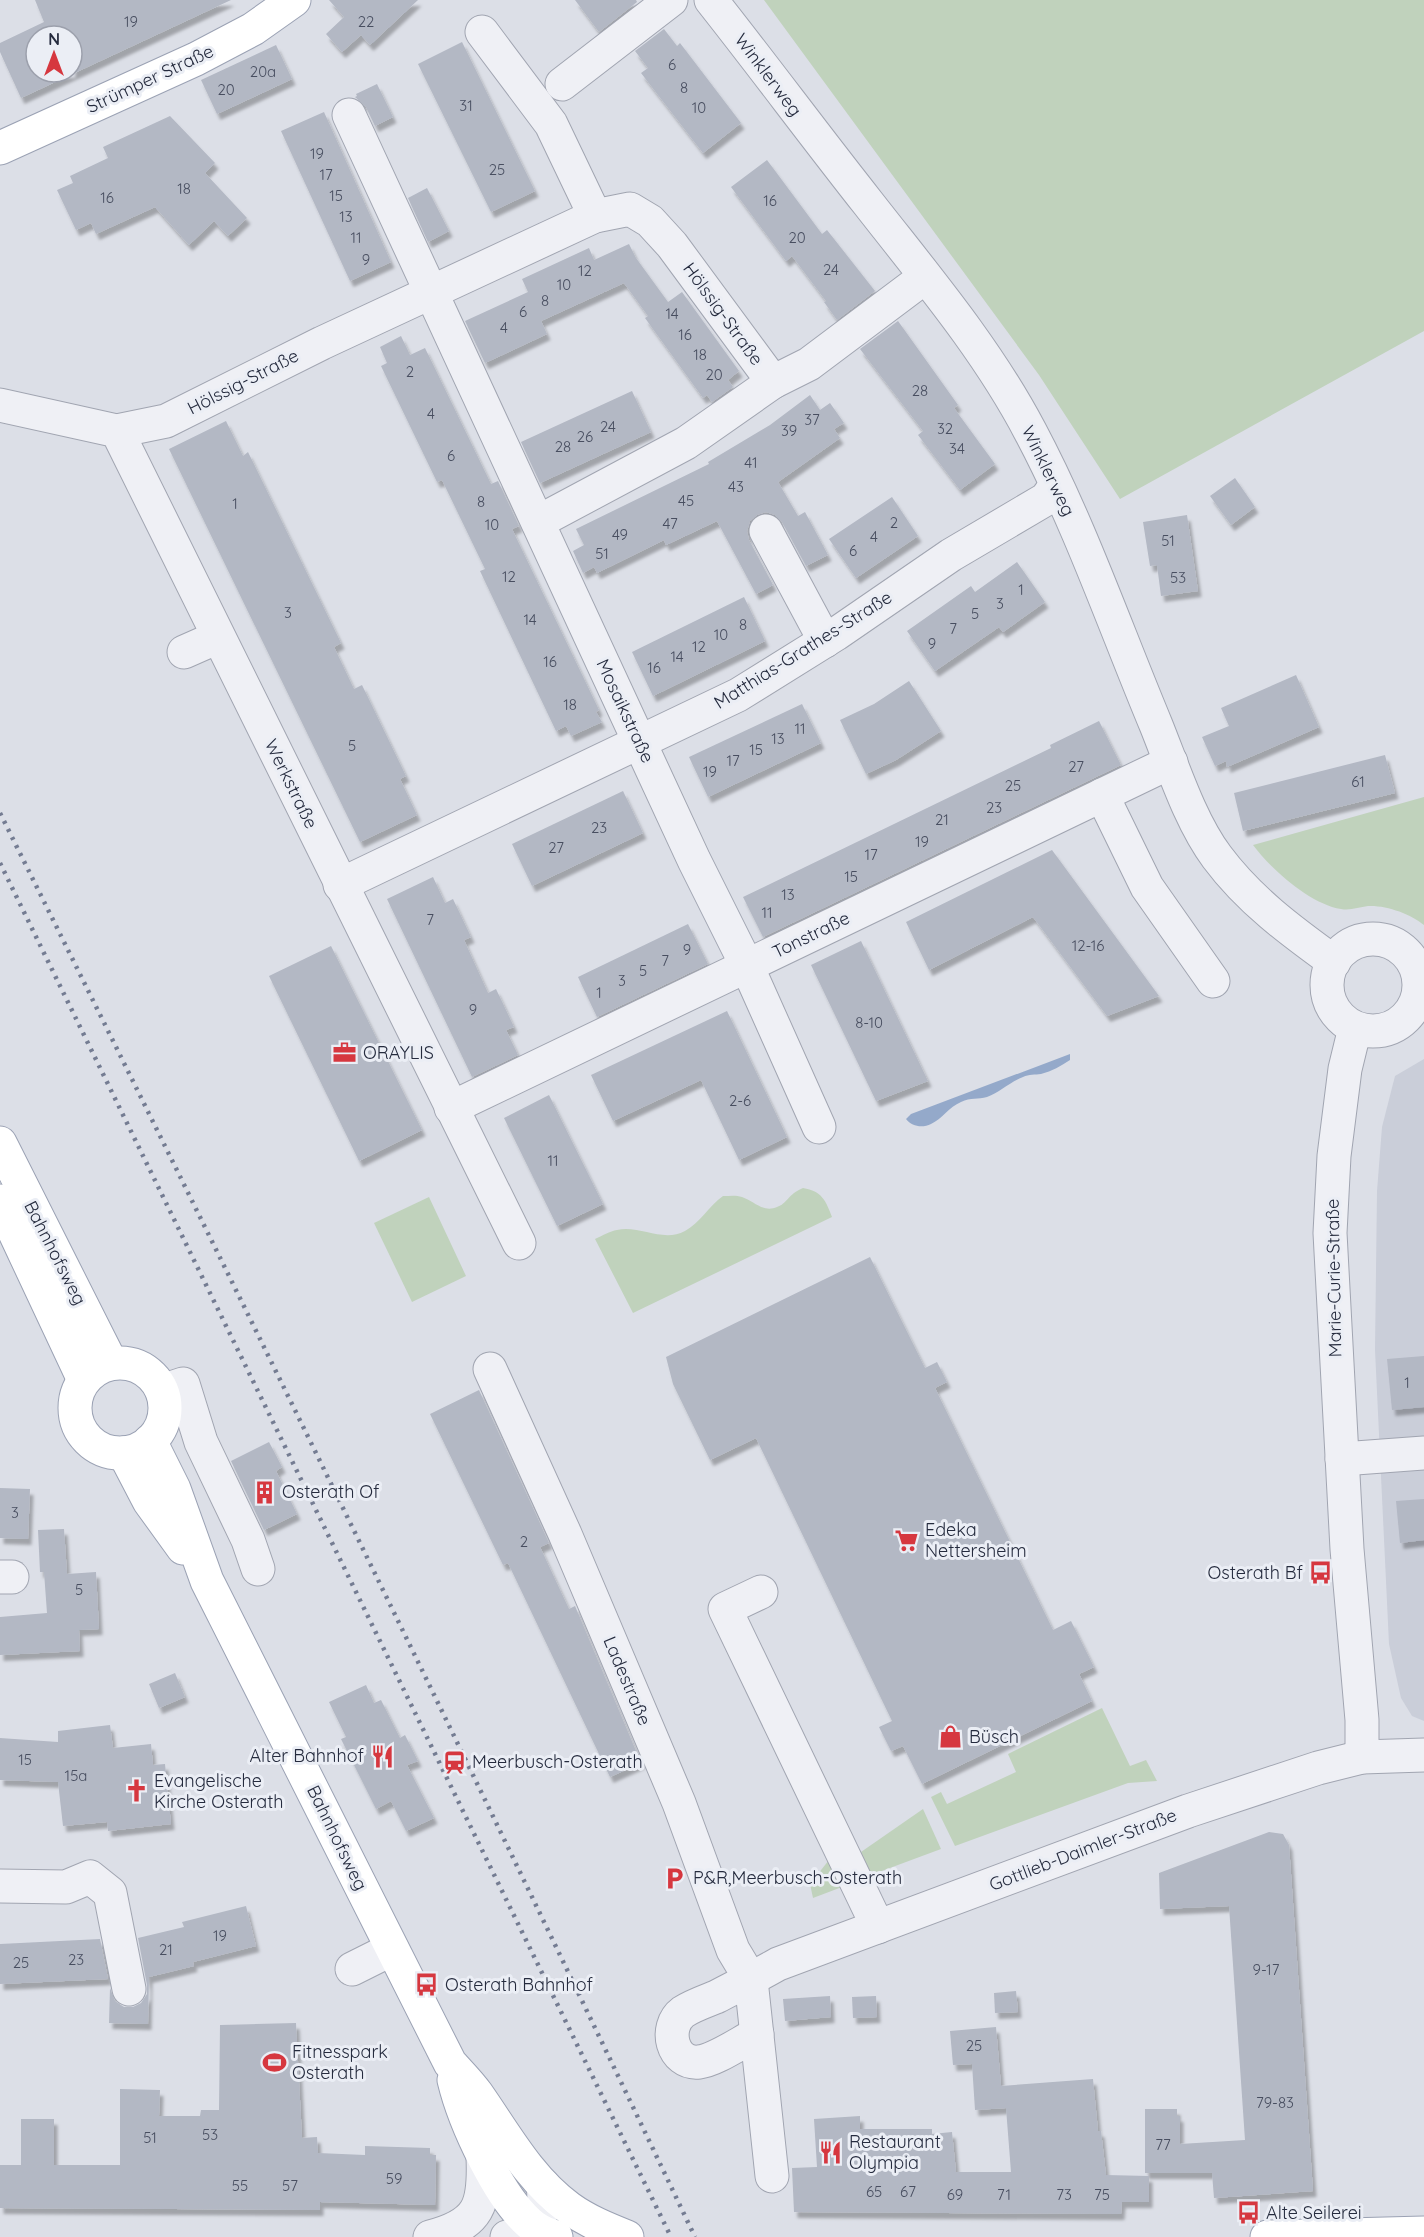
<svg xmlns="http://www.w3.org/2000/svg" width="1424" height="2237" viewBox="0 0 1424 2237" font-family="Quicksand,sans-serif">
<defs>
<filter id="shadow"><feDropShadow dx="3.5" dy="6" stdDeviation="1.5" flood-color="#0004"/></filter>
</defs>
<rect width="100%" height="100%" fill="#dcdfe7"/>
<polygon fill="#caced9" points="1424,1059 1424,1721 1412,1716 1401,1698 1389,1644 1375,1350 1377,1191 1382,1127 1395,1076"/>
<g fill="#c0d2bc">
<polygon points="764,0 1424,0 1424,331 1120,499 1039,375"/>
<path d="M1424,797V925C1411,914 1386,905 1368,906C1359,907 1350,911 1341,909C1310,904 1271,869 1253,845Z"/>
<path d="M803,1188C822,1191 826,1201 832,1217L633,1313L595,1239C602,1236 610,1231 617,1230C640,1225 663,1243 685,1231C700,1223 709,1206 723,1196C730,1196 736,1195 742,1197C754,1201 763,1213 777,1207C787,1204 788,1194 803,1188Z"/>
<polygon points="429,1197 466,1276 412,1302 374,1223"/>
<polygon points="1102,1708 1130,1766 1146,1760 1157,1781 1128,1783 955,1846 931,1797 941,1792 947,1804 1016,1772 1008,1754"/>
<polygon points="923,1809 941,1849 871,1875 861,1852"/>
<polygon points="829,1860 842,1887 813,1898 810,1884"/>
</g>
<path fill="#94a9ca" d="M1070,1054V1060C1061,1066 1052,1071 1041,1074C1035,1075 1029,1074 1023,1077C1010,1082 1000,1092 987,1097C978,1100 971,1097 961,1102C949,1107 942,1119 931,1124C923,1128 912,1127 906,1119L911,1114Z"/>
<g fill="#b3b8c4" fill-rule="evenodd" filter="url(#shadow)">
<path d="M35,0H231L21,98L0,52V43L44,22ZM36,36H72V72H36Z"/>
<polygon points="329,0 418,0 370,45 361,35 342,52 326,34 344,17"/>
<polygon points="575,0 636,0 637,2 599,32"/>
<polygon points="664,29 677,46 680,43 741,123 703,153 641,73 648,68 635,51"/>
<polygon points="462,42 535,191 491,212 418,64"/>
<polygon points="276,45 292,79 217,114 201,80"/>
<polygon points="377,84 393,117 375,126 366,107 355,97 357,96 356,94"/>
<polygon points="324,112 391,262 350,281 281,131"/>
<polygon points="170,116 215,163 205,173 247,218 228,236 214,221 189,245 155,207 96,234 91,223 76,230 57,190 73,183 70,176 108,158 103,147"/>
<polygon points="767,160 822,234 827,230 875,291 837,320 824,302 826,301 792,256 786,261 731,187"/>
<polygon points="427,188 449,231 428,242 408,198"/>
<polygon points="629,244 636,258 668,302 682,292 739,371 728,380 733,387 712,402 707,395 703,398 645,318 648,316 624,283 541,321 547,334 485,363 465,321 528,292 522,279 589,248 594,260"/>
<polygon points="898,321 958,405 954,408 995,464 960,490 918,435 923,431 860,349"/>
<polygon points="401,336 410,355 425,348 491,484 498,481 519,526 512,529 599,710 596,712 602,722 571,736 566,726 556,731 480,571 485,569 442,480 437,482 381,366 387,363 380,347"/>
<polygon points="632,391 651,432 540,483 521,442"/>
<polygon points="810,395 820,410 830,403 844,423 834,429 840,438 778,482 798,516 805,512 828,555 806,566 782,522 775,515 766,512 757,515 750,521 747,531 749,540 773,585 756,594 717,521 666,545 664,540 597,573 594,567 583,573 573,551 584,545 576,529 709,464 708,462 770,425"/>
<polygon points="226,421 243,456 248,452 341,643 334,647 354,689 362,685 406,776 400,779 417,815 360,842 169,449"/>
<polygon points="1235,478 1255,507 1231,525 1210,496"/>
<polygon points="892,497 918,536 856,578 829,539"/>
<polygon points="1187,515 1198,591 1161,596 1157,565 1150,566 1143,522"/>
<polygon points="1017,562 1045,602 1003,632 999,627 935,671 907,631 971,586 975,592"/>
<polygon points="744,597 765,641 653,696 632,652"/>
<polygon points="1296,675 1319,727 1227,767 1226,761 1215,766 1202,737 1229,726 1221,708"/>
<polygon points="909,681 941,731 896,760 866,774 840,720 874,704"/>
<polygon points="802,704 821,743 708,797 689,757"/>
<polygon points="1099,721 1121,765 763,937 743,897 1051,748 1050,745"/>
<polygon points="1385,755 1395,793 1243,831 1234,793"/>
<polygon points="623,791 643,833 532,886 512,844"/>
<polygon points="1052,850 1159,996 1107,1016 1033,917 929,970 906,922"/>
<polygon points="433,877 445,903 453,899 471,937 464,940 488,993 496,989 514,1027 506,1030 518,1055 472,1077 387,899"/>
<polygon points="688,924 708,964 597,1017 578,977"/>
<polygon points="861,941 928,1081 876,1101 811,965"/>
<polygon points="331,946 422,1130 359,1161 269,976"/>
<polygon points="727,1011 787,1137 739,1160 701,1080 613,1121 591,1075"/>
<polygon points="549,1095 603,1204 557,1226 504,1118"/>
<polygon points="870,1257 925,1368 937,1362 947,1382 935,1388 1053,1630 1071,1621 1094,1667 1079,1674 1092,1701 922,1784 903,1746 891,1751 879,1727 892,1721 756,1438 710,1460 673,1384 666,1357"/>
<polygon points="1424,1356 1424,1407 1392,1410 1387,1359"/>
<polygon points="479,1390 549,1543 540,1547 569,1609 575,1606 641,1763 610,1777 508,1563 503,1565 430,1414"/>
<polygon points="269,1442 282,1467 276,1471 297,1514 264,1530 231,1461"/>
<polygon points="0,1488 30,1489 28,1539 0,1538"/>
<polygon points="1424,1499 1424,1540 1400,1543 1396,1501"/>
<polygon points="64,1529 67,1574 96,1572 99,1629 79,1630 80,1651 0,1655 0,1617 47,1613 44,1572 40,1572 38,1530"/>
<polygon points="175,1673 185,1697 159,1708 149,1684"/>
<polygon points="366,1685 374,1703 381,1700 400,1738 405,1735 418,1761 407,1765 434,1818 406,1831 391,1801 376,1809 341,1739 346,1737 329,1702"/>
<polygon points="110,1725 113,1748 151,1744 153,1765 165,1764 171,1824 108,1831 107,1822 63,1826 58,1782 0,1780 0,1738 58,1742 58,1731"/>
<polygon points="1269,1832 1283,1834 1289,1845 1313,2191 1214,2198 1212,2173 1145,2173 1145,2109 1177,2109 1177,2116 1180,2116 1180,2144 1245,2140 1229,1906 1160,1909 1159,1873"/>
<polygon points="246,1906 256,1946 193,1962 194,1966 149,1977 148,2024 109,2023 110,1988 115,2001 124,2007 133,2007 141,2003 147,1994 147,1985 138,1938 184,1927 182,1922"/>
<polygon points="100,1939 108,1979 0,1984 0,1944"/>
<polygon points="1016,1991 1018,2012 995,2013 994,1993"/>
<polygon points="830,1996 831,2017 785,2021 783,1999"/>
<polygon points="876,1996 877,2017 853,2018 852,1997"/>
<polygon points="296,2023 302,2138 317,2137 318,2153 365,2155 365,2146 430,2148 430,2155 436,2155 435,2205 320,2202 320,2210 0,2208 0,2165 21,2165 21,2119 54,2119 54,2165 120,2165 120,2089 160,2090 159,2116 200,2116 201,2110 219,2110 220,2025"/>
<polygon points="996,2027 1001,2086 1093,2079 1098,2131 1101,2131 1106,2175 1149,2176 1149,2202 1122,2202 1121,2214 794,2212 792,2168 817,2167 814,2119 860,2116 860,2129 932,2129 932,2134 952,2132 956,2172 1011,2172 1006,2108 975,2110 972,2064 953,2065 950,2031"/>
</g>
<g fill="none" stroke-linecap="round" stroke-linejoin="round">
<defs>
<g id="minor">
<path d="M711,0C764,67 815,136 868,203C925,276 987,349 1030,431C1080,525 1115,627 1156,725C1173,767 1190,821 1217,857C1249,900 1291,931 1334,962"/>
<polyline points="482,32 551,124 595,216"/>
<polyline points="562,84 671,0"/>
<polyline points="349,115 694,860 747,966 819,1127"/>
<polyline points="773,382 809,364 917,283 921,271"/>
<polyline points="0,405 117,431 519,1243"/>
<polyline points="117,431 166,421 322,343 595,216 630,209 650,221 672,245 773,382 686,443 538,522"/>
<polyline points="766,531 825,641"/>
<polyline points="184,652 218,637"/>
<polyline points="1102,795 1147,887 1213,981"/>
<polyline points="340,885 738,695 836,634 951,555 1046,499 1056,485"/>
<circle cx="1373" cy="985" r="46"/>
<polyline points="1355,1028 1345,1069 1334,1156 1330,1233 1347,1549 1362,1720 1362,1757"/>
<polyline points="451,1108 1171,762"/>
<polyline points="490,1369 565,1534 679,1803 733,1950 751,1980 772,2176"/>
<polyline points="162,1391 183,1384 201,1442 248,1540 258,1569"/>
<polyline points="1342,1459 1424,1453"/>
<polyline points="0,1577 12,1577"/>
<polyline points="761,1592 725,1609 878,1927"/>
<polyline points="0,1886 66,1887 90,1877 110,1893 129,1989"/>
<polyline points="352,1969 392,1949"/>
<path d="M757,2034C741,2042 716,2060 699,2062C672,2065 663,2027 683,2012C692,2006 706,2001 716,1997C737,1986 757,1976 778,1964L1188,1811L1318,1768L1362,1757L1424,1755"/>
<path d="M430,2237C480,2224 485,2205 483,2157"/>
<path d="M507,2237C538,2229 547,2216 543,2185"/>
</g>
<g id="major">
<polyline points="0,148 196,59 253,29 294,0"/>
<polyline points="0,1143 111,1363"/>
<polyline points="0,1201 84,1380"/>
<circle cx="120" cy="1408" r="45"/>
<path d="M150,1441L174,1489L207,1581L450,2063C459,2073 469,2083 477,2094C505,2134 529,2179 569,2208C587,2221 607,2229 627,2237"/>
<polyline points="124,1453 149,1501 183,1548"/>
<path d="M454,2080C464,2122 500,2201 534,2227C541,2232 548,2235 556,2237"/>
<polyline points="1267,2237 1424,2233"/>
</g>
</defs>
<use href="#minor" stroke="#a1a5b1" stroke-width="35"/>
<use href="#major" stroke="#9ba2b4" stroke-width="35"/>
<use href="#minor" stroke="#eff0f5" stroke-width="33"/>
<use href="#major" stroke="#fff" stroke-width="33"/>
<g stroke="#747c92" stroke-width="4.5" stroke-dasharray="3 6" stroke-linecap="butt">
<path d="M0,813C235,1286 468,1760 695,2237"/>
<polyline points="0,863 671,2237"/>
</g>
</g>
<defs>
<symbol id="office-bare" viewBox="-9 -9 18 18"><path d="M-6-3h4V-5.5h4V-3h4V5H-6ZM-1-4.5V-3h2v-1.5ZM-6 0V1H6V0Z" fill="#d6373f" stroke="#ebeef5" stroke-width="2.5" paint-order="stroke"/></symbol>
<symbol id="building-bare" viewBox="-9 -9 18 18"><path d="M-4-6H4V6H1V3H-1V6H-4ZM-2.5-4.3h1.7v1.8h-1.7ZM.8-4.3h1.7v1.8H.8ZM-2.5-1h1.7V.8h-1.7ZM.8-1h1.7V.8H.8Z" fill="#d6373f" stroke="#ebeef5" stroke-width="2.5" paint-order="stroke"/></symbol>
<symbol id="supermarket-bare" viewBox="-9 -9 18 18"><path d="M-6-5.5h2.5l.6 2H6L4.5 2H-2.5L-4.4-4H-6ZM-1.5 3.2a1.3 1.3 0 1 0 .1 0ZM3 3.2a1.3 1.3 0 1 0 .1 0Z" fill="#d6373f" stroke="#ebeef5" stroke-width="2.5" paint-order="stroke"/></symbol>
<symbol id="bus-bare" viewBox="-9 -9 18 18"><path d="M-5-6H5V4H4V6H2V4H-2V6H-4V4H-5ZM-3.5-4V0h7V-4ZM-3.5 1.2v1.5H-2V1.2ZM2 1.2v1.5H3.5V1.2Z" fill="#d6373f" stroke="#ebeef5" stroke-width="2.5" paint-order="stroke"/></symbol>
<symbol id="shop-bare" viewBox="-9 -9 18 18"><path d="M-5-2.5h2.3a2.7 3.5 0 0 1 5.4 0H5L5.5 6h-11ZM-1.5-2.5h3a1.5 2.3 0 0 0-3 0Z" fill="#d6373f" stroke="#ebeef5" stroke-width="2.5" paint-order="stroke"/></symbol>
<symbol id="restaurant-bare" viewBox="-9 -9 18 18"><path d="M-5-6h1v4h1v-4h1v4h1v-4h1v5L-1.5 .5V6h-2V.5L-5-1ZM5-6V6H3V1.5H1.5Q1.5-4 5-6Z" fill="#d6373f" stroke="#ebeef5" stroke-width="2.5" paint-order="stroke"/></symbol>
<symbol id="station-bare" viewBox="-9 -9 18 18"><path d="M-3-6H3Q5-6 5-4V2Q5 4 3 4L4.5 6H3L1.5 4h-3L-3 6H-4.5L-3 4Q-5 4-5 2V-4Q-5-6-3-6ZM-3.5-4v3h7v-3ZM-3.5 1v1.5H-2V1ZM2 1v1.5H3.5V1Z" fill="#d6373f" stroke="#ebeef5" stroke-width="2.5" paint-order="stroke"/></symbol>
<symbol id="church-bare" viewBox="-9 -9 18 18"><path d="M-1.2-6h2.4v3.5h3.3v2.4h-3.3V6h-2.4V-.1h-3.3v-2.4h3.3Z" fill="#d6373f" stroke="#ebeef5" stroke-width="2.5" paint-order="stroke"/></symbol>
<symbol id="parking-bare" viewBox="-9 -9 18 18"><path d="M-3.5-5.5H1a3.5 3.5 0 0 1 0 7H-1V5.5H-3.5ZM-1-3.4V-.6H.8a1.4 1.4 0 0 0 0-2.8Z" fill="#d6373f" stroke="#ebeef5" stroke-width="2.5" paint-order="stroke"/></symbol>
<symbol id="stadium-bare" viewBox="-9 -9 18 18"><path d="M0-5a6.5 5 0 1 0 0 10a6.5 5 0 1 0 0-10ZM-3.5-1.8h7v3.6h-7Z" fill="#d6373f" stroke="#ebeef5" stroke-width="2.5" paint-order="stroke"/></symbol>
</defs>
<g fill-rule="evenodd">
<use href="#office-bare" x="328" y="1036" width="33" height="33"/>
<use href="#building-bare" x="248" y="1476" width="33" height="33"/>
<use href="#supermarket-bare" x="890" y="1524" width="33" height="33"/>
<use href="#bus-bare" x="1304" y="1556" width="33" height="33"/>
<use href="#shop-bare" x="934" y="1720" width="33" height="33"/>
<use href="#restaurant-bare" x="366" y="1740" width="33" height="33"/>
<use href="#station-bare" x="438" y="1746" width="33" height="33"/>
<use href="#church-bare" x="120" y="1774" width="33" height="33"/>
<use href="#parking-bare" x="658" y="1862" width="33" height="33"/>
<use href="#bus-bare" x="410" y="1968" width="33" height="33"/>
<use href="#stadium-bare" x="258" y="2046" width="33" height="33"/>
<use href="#restaurant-bare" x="814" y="2136" width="33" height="33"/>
<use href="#bus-bare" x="1232" y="2196" width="33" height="33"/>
</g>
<g text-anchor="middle" stroke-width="6" stroke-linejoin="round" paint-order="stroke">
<g font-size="15" fill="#484e60">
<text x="131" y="27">19</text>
<text x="366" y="27">22</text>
<text x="672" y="70">6</text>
<text x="263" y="77">20a</text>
<text x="684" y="93">8</text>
<text x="226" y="95">20</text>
<text x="466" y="111">31</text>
<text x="699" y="113">10</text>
<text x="317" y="159">19</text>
<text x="497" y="175">25</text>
<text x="326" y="180">17</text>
<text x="184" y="194">18</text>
<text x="336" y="201">15</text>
<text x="107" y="203">16</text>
<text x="770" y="206">16</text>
<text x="346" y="222">13</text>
<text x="356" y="243">11</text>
<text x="797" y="243">20</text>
<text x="366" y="265">9</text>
<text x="831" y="275">24</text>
<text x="585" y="276">12</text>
<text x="564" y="290">10</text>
<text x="545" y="306">8</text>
<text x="523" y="317">6</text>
<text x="672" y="319">14</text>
<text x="504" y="333">4</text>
<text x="685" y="340">16</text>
<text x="700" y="360">18</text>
<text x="410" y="377">2</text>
<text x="714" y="380">20</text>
<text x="920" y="396">28</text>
<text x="431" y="419">4</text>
<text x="812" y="425">37</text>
<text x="608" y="432">24</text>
<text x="945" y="434">32</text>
<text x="789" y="436">39</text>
<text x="585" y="442">26</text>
<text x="563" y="452">28</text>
<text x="957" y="454">34</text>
<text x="451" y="461">6</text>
<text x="751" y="468">41</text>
<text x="736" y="492">43</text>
<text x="686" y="506">45</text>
<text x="481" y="507">8</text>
<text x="235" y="509">1</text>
<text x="894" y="528">2</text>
<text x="670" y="529">47</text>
<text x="492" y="530">10</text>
<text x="620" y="540">49</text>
<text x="874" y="542">4</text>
<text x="1168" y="546">51</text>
<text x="853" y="556">6</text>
<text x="602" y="559">51</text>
<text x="509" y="582">12</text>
<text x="1178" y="583">53</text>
<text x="1021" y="595">1</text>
<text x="1000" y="609">3</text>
<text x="288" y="618">3</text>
<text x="975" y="619">5</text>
<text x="530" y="625">14</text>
<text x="743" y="630">8</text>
<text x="953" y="634">7</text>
<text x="721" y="640">10</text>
<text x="932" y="649">9</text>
<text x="699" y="652">12</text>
<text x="677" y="662">14</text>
<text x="550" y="667">16</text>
<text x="654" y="673">16</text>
<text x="570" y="710">18</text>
<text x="800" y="734">11</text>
<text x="778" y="744">13</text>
<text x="352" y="751">5</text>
<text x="756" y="755">15</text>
<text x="733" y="766">17</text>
<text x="1076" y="772">27</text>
<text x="710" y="777">19</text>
<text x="1358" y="787">61</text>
<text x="1013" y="791">25</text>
<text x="994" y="813">23</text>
<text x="942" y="825">21</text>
<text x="599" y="833">23</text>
<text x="922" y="847">19</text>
<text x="556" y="853">27</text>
<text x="871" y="860">17</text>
<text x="851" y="882">15</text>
<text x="788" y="900">13</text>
<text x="767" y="918">11</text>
<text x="430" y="925">7</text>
<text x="1088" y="951">12-16</text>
<text x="687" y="955">9</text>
<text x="665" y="966">7</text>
<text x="643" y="976">5</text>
<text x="622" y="986">3</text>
<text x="599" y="998">1</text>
<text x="473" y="1015">9</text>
<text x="869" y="1028">8-10</text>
<text x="740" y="1106">2-6</text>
<text x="553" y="1166">11</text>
<text x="1407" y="1388">1</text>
<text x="15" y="1518">3</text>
<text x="524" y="1547">2</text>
<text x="79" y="1595">5</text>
<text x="25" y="1765">15</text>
<text x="76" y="1781">15a</text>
<text x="220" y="1941">19</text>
<text x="166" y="1955">21</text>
<text x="76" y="1965">23</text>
<text x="21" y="1968">25</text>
<text x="1266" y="1975">9-17</text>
<text x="974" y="2051">25</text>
<text x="1275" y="2108">79-83</text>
<text x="210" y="2140">53</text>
<text x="150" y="2143">51</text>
<text x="1163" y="2150">77</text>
<text x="394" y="2184">59</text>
<text x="240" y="2191">55</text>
<text x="290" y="2191">57</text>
<text x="874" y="2197">65</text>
<text x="908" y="2197">67</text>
<text x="955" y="2200">69</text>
<text x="1004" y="2200">71</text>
<text x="1064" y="2200">73</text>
<text x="1102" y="2200">75</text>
</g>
<g font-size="18" fill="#252b3e" stroke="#ebeef5">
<text transform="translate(768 75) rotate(53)" y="6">Winklerweg</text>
<text transform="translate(150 79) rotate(-25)" y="6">Strümper Straße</text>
<text transform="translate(723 314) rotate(54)" y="6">Hölssig-Straße</text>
<text transform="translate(243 382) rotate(-27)" y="6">Hölssig-Straße</text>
<text transform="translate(1048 471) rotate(64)" y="6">Winklerweg</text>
<text transform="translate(803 650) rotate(-32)" y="6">Matthias-Grathes-Straße</text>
<text transform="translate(625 711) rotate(65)" y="6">Mosaikstraße</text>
<text transform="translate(291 784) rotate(64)" y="6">Werkstraße</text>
<text transform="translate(811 935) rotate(-26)" y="6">Tonstraße</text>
<text transform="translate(55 1253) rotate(63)" y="6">Bahnhofsweg</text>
<text transform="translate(1334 1278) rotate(-91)" y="6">Marie-Curie-Straße</text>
<text transform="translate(627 1681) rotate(67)" y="6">Ladestraße</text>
<text transform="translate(337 1838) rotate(64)" y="6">Bahnhofsweg</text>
<text transform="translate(1083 1850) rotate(-21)" y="6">Gottlieb-Daimler-Straße</text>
</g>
<g font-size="18" fill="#252b3e" stroke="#ebeef5" text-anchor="start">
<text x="363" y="1059">ORAYLIS</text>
<text x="282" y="1498">Osterath Of</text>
<text x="925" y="1536">Edeka<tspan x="925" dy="21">Nettersheim</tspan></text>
<text x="1303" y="1579" text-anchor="end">Osterath Bf</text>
<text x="969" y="1743">Büsch</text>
<text x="364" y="1762" text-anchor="end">Alter Bahnhof</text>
<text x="472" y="1768">Meerbusch-Osterath</text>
<text x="154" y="1787">Evangelische<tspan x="154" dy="21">Kirche Osterath</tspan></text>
<text x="693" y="1884">P&amp;R,Meerbusch-Osterath</text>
<text x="445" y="1991">Osterath Bahnhof</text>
<text x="292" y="2058">Fitnesspark<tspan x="292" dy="21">Osterath</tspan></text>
<text x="849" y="2148">Restaurant<tspan x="849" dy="21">Olympia</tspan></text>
<text x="1266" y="2219">Alte Seilerei</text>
</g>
</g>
<g transform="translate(54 54)"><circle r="28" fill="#ebeef5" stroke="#9ca0ac" stroke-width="1.5"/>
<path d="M0-4.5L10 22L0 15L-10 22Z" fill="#d6373f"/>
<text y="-9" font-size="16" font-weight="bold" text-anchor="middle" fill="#252b3e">N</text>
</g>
</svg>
